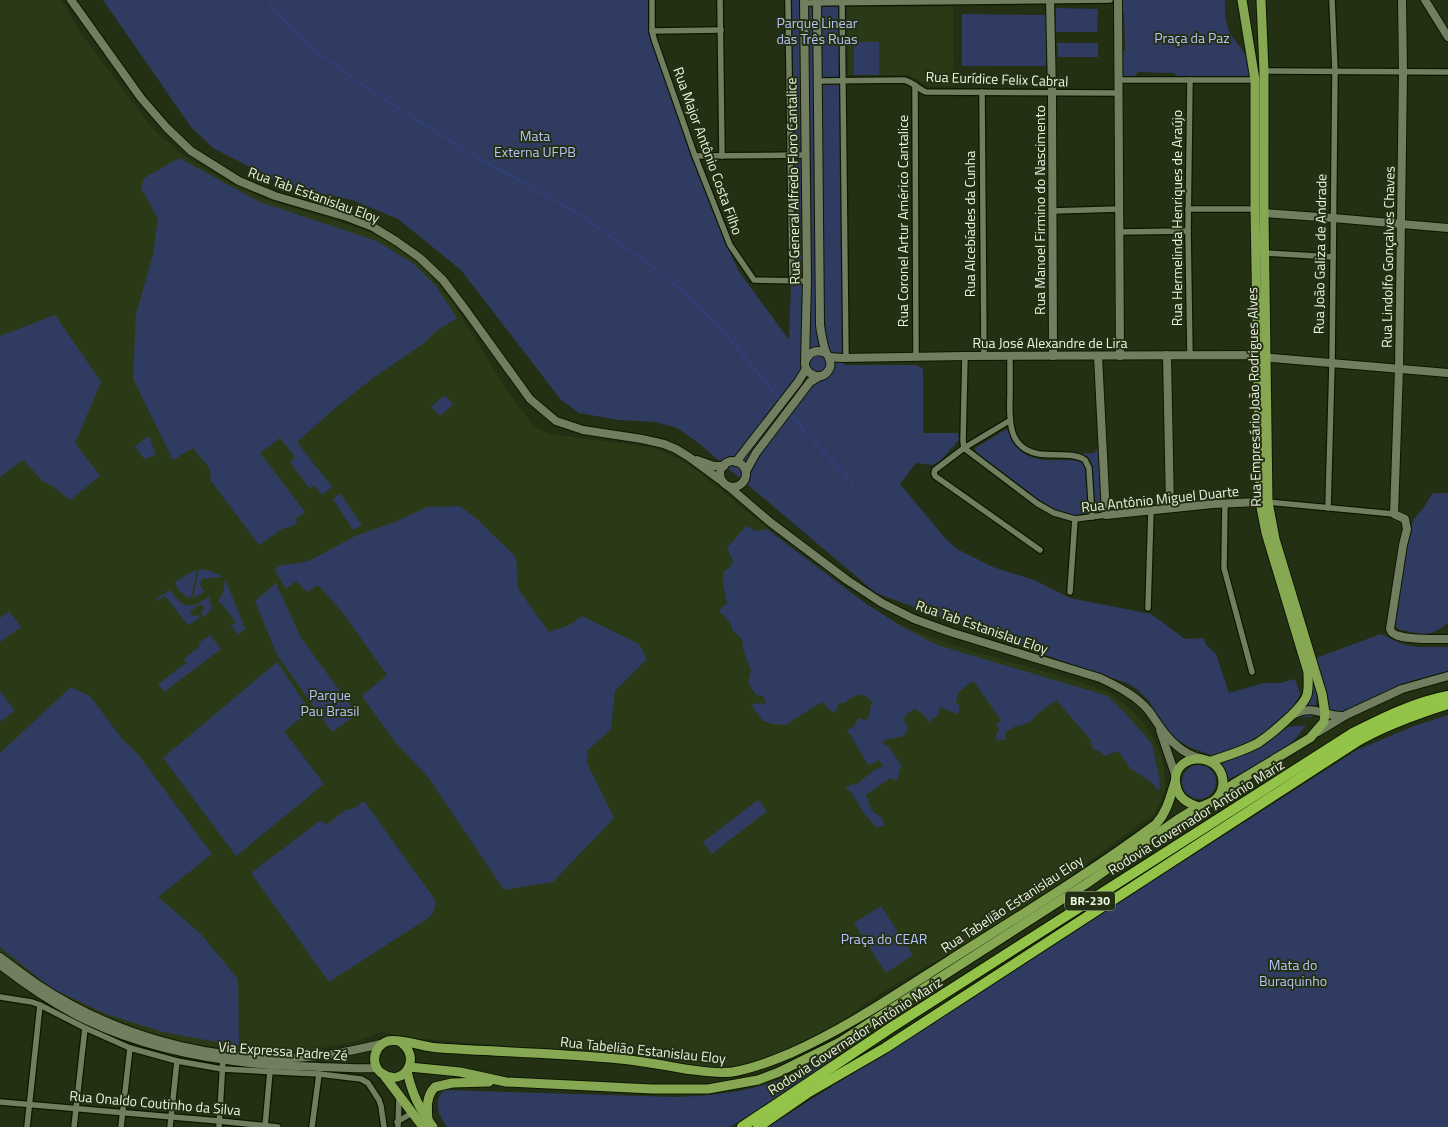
<svg xmlns="http://www.w3.org/2000/svg" width="1448" height="1127" viewBox="0 0 1448 1127" font-family="'Titillium Web',sans-serif">
<rect width="100%" height="100%" fill="#243013"/>
<g fill="#2b3a16">
<polygon points="0,0 61,0 82,35 152,128 182,155 226,181 264,199 362,229 395,245 408,254 424,267 452,302 512,398 535,427 548,434 655,448 677,458 699,472 801,556 857,597 893,621 923,634 952,645 1077,681 1110,693 1132,710 1145,725 1154,740 1161,756 1164,768 1165,789 1162,799 1155,813 1067,878 940,962 934,962 871,999 836,1026 769,1057 738,1066 698,1068 658,1058 590,1050 535,1048 412,1038 382,1032 353,1042 299,1052 252,1052 165,1040 127,1027 58,996 0,953"/>
<polygon points="847,7 953,7 954,86 930,86 909,75 848,75"/>
</g>
<g fill="#303b62">
<polygon points="103,0 650,0 651,35 696,167 733,259 740,273 789,340 791,285 787,0 846,0 848,240 844,365 916,365 923,369 923,433 958,433 959,440 940,461 932,465 916,463 900,484 944,537 957,549 993,567 1034,580 1070,598 1151,614 1185,639 1204,638 1206,645 1216,654 1229,693 1264,683 1280,683 1295,679 1300,694 1294,705 1283,717 1268,730 1249,742 1220,754 1211,755 1189,747 1172,736 1148,700 1138,690 1127,683 1073,665 876,593 697,442 677,428 656,422 619,420 579,413 561,400 461,270 398,219 352,200 289,187 213,148 191,127"/>
<polygon points="1120,0 1225,0 1225,14 1227,25 1231,35 1247,56 1252,77 1178,78 1174,73 1138,72 1133,78 1121,77 1120,53 1125,50 1124,14 1120,11"/>
<polygon points="1056,8 1098,9 1097,32 1056,32"/>
<polygon points="962,14 1047,15 1046,66 962,66"/>
<rect x="854" y="42" width="25" height="33"/>
<polygon points="1057,43 1098,43 1098,57 1058,57"/>
<polygon points="179,158 260,202 377,241 414,264 435,285 457,318 436,331 423,344 373,378 334,409 297,442 332,487 322,495 314,486 310,489 290,462 295,457 280,438 260,453 305,512 295,519 298,522 288,528 285,527 259,545 211,481 210,469 193,448 173,460 133,379 136,315 153,254 158,219 141,188 144,178"/>
<polygon points="55,315 101,382 75,443 100,476 70,500 54,487 43,481 23,460 0,477 0,336"/>
<polygon points="445,395 453,405 440,416 431,407"/>
<path d="M1007,429C1011,433 1014,443 1019,449C1034,465 1060,459 1080,460L1086,463L1090,511L1089,515C1056,520 1030,495 1007,476C996,469 985,461 976,452L975,448Z"/>
<polygon points="149,436 156,455 144,459 135,446"/>
<polygon points="1101,445 1103,511 1098,514 1095,511 1092,465 1090,460 1078,454 1094,453"/>
<polygon points="340,493 362,525 353,530 333,499"/>
<path d="M1433,493H1448V623C1428,639 1421,634 1398,629L1394,622L1402,571L1413,520L1422,510Z"/>
<polygon points="460,506 477,519 516,557 518,589 549,632 569,625 582,616 639,644 647,659 615,691 611,729 587,751 587,763 614,818 553,882 504,890 428,777 395,742 362,696 387,675 343,613 318,585 307,592 296,581 286,589 275,571 278,566 309,561 355,536 395,522 427,507"/>
<path d="M746,526C754,531 758,532 767,529L865,603L899,625L937,645L1108,696L1125,713L1152,744L1160,781L1159,791L1151,782L1130,768L1118,751L1105,756L1099,751L1094,750L1090,743L1091,740L1056,700L1036,715L1029,723L1014,727L1006,732V739L997,741L996,735L999,729L996,725L1001,720L977,686L972,681L958,693L956,703L960,706L958,714L939,707V714L929,722L924,715L915,709L908,713L903,719L908,728L904,736L884,740V744L889,747L901,765L897,781L890,778L866,795L872,811L881,817L885,825L877,828L864,813L851,792L845,787L858,783L873,771L883,766L879,760L870,765L866,762L856,744L847,730L853,727L859,718L867,720C871,714 869,708 872,702L865,695C857,695 851,696 845,703H839L837,709L833,713L822,702L785,725L773,724L763,721L751,705L759,703L766,704L763,696L756,695L748,683L751,671L743,649L742,639L732,630L731,624L720,612V609L727,603L723,585V572L730,567L733,561L727,548Z"/>
<polygon points="199,569 211,571 223,577 202,579 200,585 205,592 193,598"/>
<path d="M197,570L191,598C183,596 177,590 175,582L191,572Z"/>
<polygon points="225,579 245,628 239,635 231,626 236,622 218,600 223,593"/>
<polygon points="276,583 301,638 348,702 356,715 332,732 277,655 255,601"/>
<path d="M170,590C185,609 187,610 209,597L212,609L203,617L201,613L204,609L203,606L200,604L190,612L191,615L194,616L198,615L200,618L188,625L165,596L158,601L156,599Z"/>
<polygon points="9,611 21,627 0,642 0,618"/>
<polygon points="1381,634 1402,644 1416,647 1448,647 1448,671 1411,681 1337,716 1327,710 1325,687 1316,658"/>
<polygon points="210,635 221,649 164,692 158,684 186,663 184,659 200,646 199,643"/>
<polygon points="277,662 310,711 284,731 324,784 236,856 163,758"/>
<polygon points="1314,682 1317,695 1315,714 1311,717 1297,718 1308,704"/>
<polygon points="71,687 90,696 122,739 137,753 212,854 158,897 200,933 238,979 239,1046 163,1032 106,1014 51,988 0,947 0,753"/>
<polygon points="0,691 15,711 0,722"/>
<polygon points="1448,715 1448,1127 768,1127 1357,750 1414,726"/>
<path d="M1306,725C1302,729 1300,734 1296,738C1282,755 1249,770 1229,779L1221,762L1288,727Z"/>
<circle cx="1199" cy="782" r="17"/>
<polygon points="758,800 767,811 712,854 703,842"/>
<polygon points="364,801 436,901 433,913 428,918 329,982 251,873 321,820 326,825 346,810 353,809"/>
<polygon points="881,906 913,955 886,973 854,923"/>
<path d="M828,1056H832L833,1060L827,1066L777,1098L730,1127H447C439,1115 432,1103 444,1090L675,1097C715,1096 756,1091 793,1074C805,1069 816,1062 828,1056Z"/>
</g>
<g fill="none" stroke-linecap="round" stroke-linejoin="round">
<g stroke="#313f78" stroke-width="2">
<polyline points="269,0 277,13 309,46 373,92 463,149 580,215 656,269 699,306 735,345 781,401"/>
<polyline points="790,413 807,434 854,484"/>
</g>
<defs>
<g id="street">
<polyline points="652,0 652,31 654,39 695,156 730,245 754,280 807,281"/>
<polyline points="720,0 722,156"/>
<polyline points="788,0 792,281"/>
<polyline points="842,0 846,358"/>
<polyline points="804,3 1110,0"/>
<polyline points="652,31 721,30"/>
<polyline points="1264,71 1448,72"/>
<polyline points="1119,80 1255,80"/>
<polyline points="1190,80 1188,231 1190,355"/>
<path d="M818,81L904,80C913,82 918,89 926,92L1119,93"/>
<polyline points="915,85 916,357"/>
<polyline points="982,92 984,356"/>
<polyline points="695,156 806,155"/>
<polyline points="1188,209 1255,209"/>
<polyline points="1052,211 1119,209"/>
<polyline points="1119,232 1188,231"/>
<polyline points="1264,253 1333,257"/>
<polyline points="965,356 963,441 964,448 1038,504 1054,513 1075,519 1106,515"/>
<path d="M1010,357C1010,370 1010,383 1010,395C1009,420 1008,449 1039,454C1054,456 1072,452 1085,460L1089,468L1092,517"/>
<polyline points="1009,421 964,448 935,470 934,473 935,476 1040,550"/>
<polyline points="1268,502 1394,514"/>
<polyline points="1225,503 1224,568 1252,672"/>
<polyline points="1328,508 1332,364 1335,71 1332,0"/>
<polyline points="1070,592 1075,519"/>
<polyline points="1148,608 1151,510"/>
<polyline points="0,997 32,1002 40,1005 85,1028 130,1048 177,1061 222,1069 319,1074 361,1079 368,1083 379,1100 381,1106 384,1127"/>
<polyline points="0,1102 219,1121 278,1127"/>
<polyline points="397,1122 412,1113"/>
<polyline points="27,1127 40,1005"/>
<polyline points="74,1127 85,1028"/>
<polyline points="121,1127 130,1048"/>
<polyline points="170,1127 177,1061"/>
<polyline points="219,1127 223,1060"/>
<polyline points="265,1127 270,1071"/>
<polyline points="312,1127 319,1074"/>
<polyline points="398,1127 399,1096"/>
</g>
<g id="secondary">
<polyline points="71,0 141,98 167,128 191,151 239,181 275,196 347,217 373,227 396,241 420,258 443,280 465,309 530,399 556,421 583,430 642,439 664,444 676,449 689,457 723,482"/>
<polyline points="804,0 807,281 805,364 806,369"/>
<polyline points="1050,0 1052,93 1053,356"/>
<polyline points="1118,0 1120,356"/>
<path d="M1402,0L1403,71L1399,369L1394,514L1405,519L1407,529L1403,545L1390,629C1392,633 1392,633 1396,635C1407,640 1435,639 1448,639"/>
<polyline points="1425,0 1448,37"/>
<polyline points="1264,213 1333,218 1448,228"/>
<polyline points="1167,355 1170,508"/>
<polyline points="1098,356 1106,515 1213,504 1260,502"/>
<polyline points="829,357 842,358 965,356 1258,355 1266,358 1272,358 1448,373"/>
<path d="M806,360C810,351 817,349 826,353"/>
<path d="M806,369C809,373 811,375 816,376C825,378 832,369 830,361C829,356 826,354 825,350C823,342 821,334 820,325L817,0"/>
<polyline points="697,460 714,466 724,466"/>
<circle cx="733" cy="474" r="13"/>
<polyline points="736,462 798,382 806,369"/>
<polyline points="746,471 756,453 810,382 820,376"/>
<path d="M728,486L770,522L847,580L882,603L914,619L950,632L1100,678C1117,686 1137,696 1149,711C1152,715 1155,720 1158,724C1168,739 1182,754 1200,758"/>
<path d="M1294,714C1316,704 1323,717 1344,716"/>
<polyline points="1160,730 1175,774"/>
<polyline points="1318,732 1346,715 1402,689 1448,676"/>
<path d="M0,957C12,966 24,975 37,984C110,1033 200,1059 288,1058C319,1058 351,1051 381,1044"/>
<path d="M0,965C27,986 55,1005 86,1020C142,1047 209,1060 270,1065C287,1066 303,1066 320,1067C339,1067 358,1069 377,1068"/>
</g>
<g id="primary">
<path d="M1211,761C1227,756 1243,751 1258,743C1270,735 1303,708 1307,695C1309,688 1308,680 1308,672L1266,533L1260,502L1255,209V80L1242,0"/>
<polyline points="1222,791 1310,738 1324,722 1325,713 1322,694 1275,539 1268,502 1264,213 1264,71 1261,0"/>
<path d="M399,1041C424,1057 403,1088 383,1074C379,1072 376,1067 375,1063C373,1053 379,1044 388,1041C401,1038 426,1048 440,1048C500,1052 560,1053 620,1059C642,1061 663,1065 685,1069C701,1071 716,1074 732,1072C752,1069 772,1061 791,1053C847,1028 898,993 950,960C1019,916 1090,873 1156,824C1167,812 1170,798 1175,782"/>
<path d="M409,1067L460,1072L506,1082L652,1089H708L758,1080L779,1072L840,1042L1086,884L1177,820C1183,816 1190,812 1197,808C1204,805 1212,804 1217,798C1222,793 1223,787 1223,781C1220,749 1170,753 1176,785C1178,798 1187,803 1199,807"/>
<path d="M407,1071C412,1094 419,1108 433,1127"/>
<polyline points="383,1074 423,1127"/>
<path d="M428,1120C427,1108 426,1096 435,1087L452,1083L489,1082"/>
</g>
<g id="highway">
<path d="M742,1127L892,1027L1353,733C1383,718 1415,702 1448,696"/>
<path d="M758,1127L809,1092L885,1048L1356,742C1385,725 1416,714 1448,704"/>
</g>
</defs>
<use href="#street" stroke="#0d1700" stroke-width="8"/>
<use href="#secondary" stroke="#0d1700" stroke-width="10"/>
<use href="#primary" stroke="#0d1700" stroke-width="11"/>
<use href="#highway" stroke="#0d1700" stroke-width="12"/>
<use href="#street" stroke="#717f60" stroke-width="5.5"/>
<use href="#secondary" stroke="#717f60" stroke-width="8"/>
<use href="#primary" stroke="#86a853" stroke-width="9"/>
<use href="#highway" stroke="#94c34a" stroke-width="10"/>
</g>
<g text-anchor="middle" stroke-width="4" stroke-linejoin="round" paint-order="stroke">
<rect fill="#243013" stroke="#afb8a4" stroke-width="1" x="1065" y="891.5" width="50" height="19" rx="4"/>
<g font-size="12" font-weight="bold" fill="#ebf3e2">
<text x="1090" y="905">BR-230</text>
</g>
<g font-size="14" fill="#b3c4f9" stroke="#243013">
<text x="817" y="28">Parque Linear<tspan x="817" dy="16">das Três Ruas</tspan></text>
<text x="1192" y="43">Praça da Paz</text>
<text x="535" y="141">Mata<tspan x="535" dy="16">Externa UFPB</tspan></text>
<text x="330" y="700">Parque<tspan x="330" dy="16">Pau Brasil</tspan></text>
<text x="884" y="944">Praça do CEAR</text>
<text x="1293" y="970">Mata do<tspan x="1293" dy="16">Buraquinho</tspan></text>
</g>
<g font-size="14" fill="#ebf3e2" stroke="#243013">
<text transform="translate(997 79) rotate(2)" y="5">Rua Eurídice Felix Cabral</text>
<text transform="translate(708 151) rotate(70)" y="5">Rua Major Antônio Costa Filho</text>
<text transform="translate(793 181) rotate(-91)" y="5">Rua General Alfredo Floro Cantalice</text>
<text transform="translate(314 195) rotate(20)" y="5">Rua Tab Estanislau Eloy</text>
<text transform="translate(1040 210) rotate(-90)" y="5">Rua Manoel Firmino do Nascimento</text>
<text transform="translate(1177 218) rotate(-90)" y="5">Rua Hermelinda Henriques de Araújo</text>
<text transform="translate(903 221) rotate(-90)" y="5">Rua Coronel Artur Américo Cantalice</text>
<text transform="translate(970 224) rotate(-90)" y="5">Rua Alcebíades da Cunha</text>
<text transform="translate(1320 254) rotate(-89)" y="5">Rua João Galiza de Andrade</text>
<text transform="translate(1388 257) rotate(-89)" y="5">Rua Lindolfo Gonçalves Chaves</text>
<text x="1050" y="348">Rua José Alexandre de Lira</text>
<text transform="translate(1254 397) rotate(-91)" y="5">Rua Empresário João Rodrigues Alves</text>
<text transform="translate(1160 499) rotate(-6)" y="5">Rua Antônio Miguel Duarte</text>
<text transform="translate(982 627) rotate(19)" y="5">Rua Tab Estanislau Eloy</text>
<text transform="translate(1196 817) rotate(-32)" y="5">Rodovia Governador Antônio Mariz</text>
<text transform="translate(1012 904) rotate(-33)" y="5">Rua Tabelião Estanislau Eloy</text>
<text transform="translate(855 1036) rotate(-33)" y="5">Rodovia Governador Antônio Mariz</text>
<text transform="translate(643 1050) rotate(6)" y="5">Rua Tabelião Estanislau Eloy</text>
<text transform="translate(283 1051) rotate(4)" y="5">Via Expressa Padre Zé</text>
<text transform="translate(155 1103) rotate(5)" y="5">Rua Onaldo Coutinho da Silva</text>
</g>
</g>
</svg>
